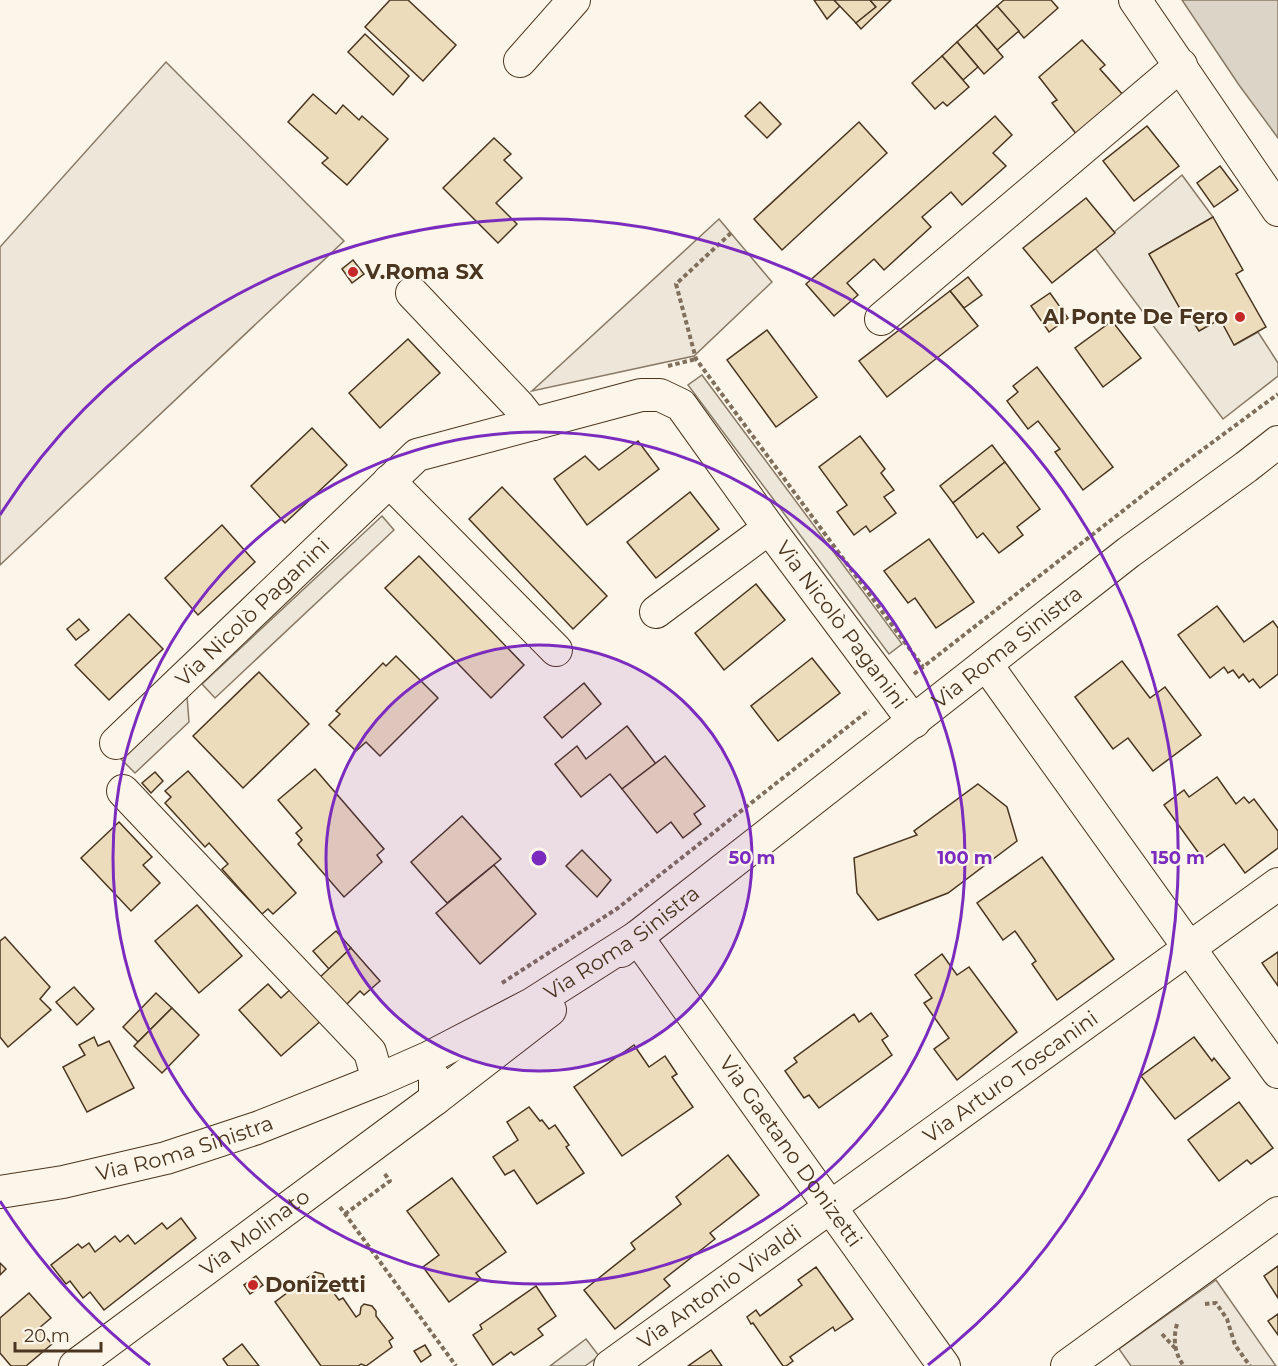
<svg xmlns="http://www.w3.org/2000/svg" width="1278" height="1366" viewBox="0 0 1278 1366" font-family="Montserrat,sans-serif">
<rect width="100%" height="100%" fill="#fbf6e9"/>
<g fill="#ede6d9" stroke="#887966" stroke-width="1.5">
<polygon points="166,62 344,241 0,565 0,247"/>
<polygon points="719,219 772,282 694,356 532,391"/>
<polygon points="1216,1280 1276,1366 1131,1366 1119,1349"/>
</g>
<g fill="#ede7d9" stroke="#887966" stroke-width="1.5">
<polygon points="1182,175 1213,217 1149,254 1182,312 1186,310 1199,331 1220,319 1235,345 1258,332 1278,363 1278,376 1223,419 1095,248"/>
<polygon points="702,375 902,644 889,654 688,385"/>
<polygon points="382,516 394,530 215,698 202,684"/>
<polygon points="187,696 189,722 135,773 121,759"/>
<polygon points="586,1339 599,1356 585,1366 550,1366"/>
</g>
<polygon fill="#dcd4c6" stroke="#887966" stroke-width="1.5" points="1182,0 1278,0 1278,138 1239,85"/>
<g fill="#ecdcbc" stroke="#4a3520" stroke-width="1.5">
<polygon points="390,0 408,0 456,45 423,81 365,27"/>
<polygon points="814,0 834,0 840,6 827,19"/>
<polygon points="834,0 870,0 876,7 856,23"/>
<polygon points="870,0 891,0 861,29 856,23 876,7"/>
<polygon points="1004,0 1051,0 1058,8 1024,38 997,6"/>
<polygon points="997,6 1019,31 997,50 976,25"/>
<polygon points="976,25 1003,57 984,74 957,42"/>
<polygon points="365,34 409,76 393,95 348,52"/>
<polygon points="1082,40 1105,65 1100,69 1124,96 1077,135 1052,103 1057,100 1039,77"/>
<polygon points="957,42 978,67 963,80 942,56"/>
<polygon points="942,56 969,87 947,106 943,102 935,109 912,83"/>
<polygon points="313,94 336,114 343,105 359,120 362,116 388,139 347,185 322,163 328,158 288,122"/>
<polygon points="760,102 781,124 767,138 745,116"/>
<polygon points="995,116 1012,135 993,153 1006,166 962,205 951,192 922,217 931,227 884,270 874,259 847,283 858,295 834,316 806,284"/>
<polygon points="859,122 887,153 782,250 754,219"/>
<polygon points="1147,126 1179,166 1134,201 1103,161"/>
<polygon points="494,138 511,154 504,160 522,178 496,203 517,224 498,243 443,188"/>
<polygon points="1220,166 1238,190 1214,207 1197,183"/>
<polygon points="1086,198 1115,233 1052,283 1023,248"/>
<polygon points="1213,217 1243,270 1236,274 1266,327 1234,345 1220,319 1199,331 1186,310 1182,312 1149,254"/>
<polygon points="353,260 364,274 352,283 342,269"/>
<polygon points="968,277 982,295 964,308 950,291"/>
<polygon points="950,291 978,326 887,397 859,361"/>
<polygon points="1050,293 1068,318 1049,332 1031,306"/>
<polygon points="1112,321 1141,358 1103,387 1075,348"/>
<polygon points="767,330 817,397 776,427 727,360"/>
<polygon points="408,339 440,373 380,428 349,393"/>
<polygon points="1037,367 1113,467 1083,490 1055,452 1060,449 1038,421 1028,429 1007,401 1018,392 1013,386"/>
<polygon points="312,428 347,465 285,523 251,486"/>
<polygon points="860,436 885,469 881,473 894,490 884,497 896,513 870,532 866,526 854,535 837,512 847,505 819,467"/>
<polygon points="638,441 659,469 587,525 554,479 585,456 599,470"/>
<polygon points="992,445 1005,462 953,503 940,486"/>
<polygon points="1005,462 1040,509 1017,527 1023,535 999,553 983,533 977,538 953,503"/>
<polygon points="502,487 607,596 573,629 469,519"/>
<polygon points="690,492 719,529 656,578 627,542"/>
<polygon points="222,525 255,562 198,615 165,578"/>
<polygon points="929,539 974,602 936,628 915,598 908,603 884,571"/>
<polygon points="419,556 524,665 491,698 385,588"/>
<polygon points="756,584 785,620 724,670 695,633"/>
<polygon points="1217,606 1244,642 1273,621 1278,628 1278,674 1260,688 1253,679 1249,682 1243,674 1239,678 1233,670 1228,673 1224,667 1210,678 1178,635"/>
<polygon points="129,614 163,649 109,700 75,665"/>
<polygon points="79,619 89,630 76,640 67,629"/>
<polygon points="396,656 438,698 380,756 366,742 356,751 329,725 340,714 336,711 383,663 386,666"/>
<polygon points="812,658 840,693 778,741 751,706"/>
<polygon points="1122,661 1150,698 1165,687 1201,735 1153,771 1128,738 1113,749 1075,697"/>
<polygon points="259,672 309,724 243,788 193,736"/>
<polygon points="584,683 601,704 562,738 544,717"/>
<polygon points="627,726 656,764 622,789 610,774 581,797 555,764 577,746 586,759"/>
<polygon points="665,756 705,806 694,814 701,824 683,838 671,822 657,833 622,789"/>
<polygon points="315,769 384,849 377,855 382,862 344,897 298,844 302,840 296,833 302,828 278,800"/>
<polygon points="188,771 296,893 273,914 268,909 262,914 222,869 228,864 209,843 205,847 165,803 171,797 165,791"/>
<polygon points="155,772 163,781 151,793 142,783"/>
<polygon points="1217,777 1236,804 1244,797 1249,803 1254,799 1278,831 1278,848 1245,873 1224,844 1203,859 1164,805 1184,790 1189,797"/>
<polygon points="978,784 1007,807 1017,841 948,893 878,920 857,893 854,858 917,835 914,831"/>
<polygon points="462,816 501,859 447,903 411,862"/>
<polygon points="119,822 152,857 143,865 160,883 131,911 81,858"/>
<polygon points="582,850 611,880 597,897 566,866"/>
<polygon points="1042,857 1114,959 1057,1000 1032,964 1036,961 1015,931 1003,940 977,903"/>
<polygon points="494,865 536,914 480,964 436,913"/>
<polygon points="197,905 242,956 199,993 155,941"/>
<polygon points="336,931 351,948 329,969 313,951"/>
<polygon points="5,937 50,987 40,999 51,1010 8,1047 0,1037 0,941"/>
<polygon points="351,948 380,981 364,995 360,991 343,1008 318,979"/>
<polygon points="1278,952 1278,986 1262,963"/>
<polygon points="942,954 957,975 969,967 1017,1032 957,1080 934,1049 949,1038 924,1003 932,998 915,975"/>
<polygon points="268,984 281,998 294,986 323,1019 281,1056 239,1010"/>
<polygon points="74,987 94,1009 77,1025 56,1002"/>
<polygon points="156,993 172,1008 138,1042 123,1027"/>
<polygon points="172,1008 199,1035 162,1073 134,1046"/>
<polygon points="871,1013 888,1036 882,1040 892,1055 819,1108 809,1095 804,1098 785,1071 797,1062 794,1058 854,1014 859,1022"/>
<polygon points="94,1037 98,1046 109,1041 134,1088 87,1112 63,1067 85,1055 79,1045"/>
<polygon points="1194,1037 1212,1061 1214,1058 1230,1078 1175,1119 1141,1076"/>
<polygon points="634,1045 649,1067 665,1056 677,1074 672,1077 693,1107 622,1156 574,1087"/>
<polygon points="1239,1102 1273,1148 1251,1164 1247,1160 1219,1181 1188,1140"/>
<polygon points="529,1107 540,1121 542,1120 549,1129 555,1125 569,1145 566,1147 584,1173 537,1204 514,1170 505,1175 493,1157 518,1140 507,1122"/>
<polygon points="728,1155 759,1195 710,1233 715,1239 664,1279 670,1286 615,1329 584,1290 635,1249 631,1243 681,1204 676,1197"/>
<polygon points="452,1178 506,1252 476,1273 481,1279 449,1302 423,1267 439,1255 407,1211"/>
<polygon points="181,1218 196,1238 104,1310 90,1292 83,1298 70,1281 66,1284 51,1265 78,1244 82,1248 89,1243 95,1252 115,1236 120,1242 128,1235 135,1244 162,1223 167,1229"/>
<polygon points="0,1263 6,1269 0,1275"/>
<polygon points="1278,1266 1278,1298 1264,1276"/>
<polygon points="816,1267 853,1319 835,1331 833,1327 790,1357 793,1361 786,1366 783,1366 753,1323 751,1324 747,1317 756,1310 760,1316 802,1285 798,1280"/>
<polygon points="315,1272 323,1274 325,1281 339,1300 343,1298 356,1317 360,1314 361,1307 364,1304 372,1306 376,1311 376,1316 393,1338 389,1341 392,1347 366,1366 361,1364 358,1366 321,1366 275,1302"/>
<polygon points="256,1276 263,1285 250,1294 244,1285"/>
<polygon points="536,1286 556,1316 538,1329 543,1335 514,1355 511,1352 493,1365 473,1335 482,1329 480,1325"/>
<polygon points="29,1293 51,1318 38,1329 52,1344 26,1366 11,1366 0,1353 0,1318"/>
<polygon points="1278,1314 1278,1335 1268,1321"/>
<polygon points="242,1344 259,1366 228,1366 223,1359"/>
<polygon points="425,1345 431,1355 421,1362 414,1351"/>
<polygon points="711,1350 722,1366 688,1366"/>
</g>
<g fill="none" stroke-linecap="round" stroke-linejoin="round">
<defs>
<g id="minor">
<polyline points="1135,0 1278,210"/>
<polyline points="520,61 574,0"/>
<polyline points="412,293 519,406 533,424"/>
<polyline points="881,319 1181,65"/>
<polyline points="389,481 556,650"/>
<polyline points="656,612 769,528"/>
<polyline points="986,664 1278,1072"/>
<path id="s1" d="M116,743L417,455L641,395H660L681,405L769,528L914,722"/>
<polyline points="123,791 370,1052 378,1080"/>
<path id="s2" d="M621,951L637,937L944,1366"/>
<polyline points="435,1099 550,1010"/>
<path id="s3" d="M0,1192L63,1182L166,1158L257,1128L378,1080L428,1058L532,1004L637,937L1129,552L1246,467L1278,442"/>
<path id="s4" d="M75,1366L435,1099V1079"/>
<path id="s5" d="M610,1366L1278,884"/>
<polyline points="1067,1366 1278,1213"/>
</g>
</defs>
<use href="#minor" stroke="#4a3520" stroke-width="34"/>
<g stroke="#7f6f5c" stroke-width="4" stroke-dasharray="4.5 3" stroke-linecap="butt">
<polyline points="731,233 676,284 696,359 923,667"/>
<polyline points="668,366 696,359"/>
<polyline points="914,674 1179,467 1278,394"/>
<polyline points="502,983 618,908 869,710"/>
<polyline points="340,1207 456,1366"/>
<polyline points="345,1214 390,1181 384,1173"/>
<polyline points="1205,1304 1216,1303 1227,1319 1235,1345 1250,1366"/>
<path d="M1177,1324C1173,1338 1174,1353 1184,1366"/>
<polyline points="1162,1334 1175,1348"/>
</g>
<use href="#minor" stroke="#fbf6e9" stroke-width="32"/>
</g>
<circle cx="539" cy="858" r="213" fill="#7b2cbf" fill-opacity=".12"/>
<g fill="none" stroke="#7b2cbf" stroke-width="3">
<circle cx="539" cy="858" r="213"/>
<circle cx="539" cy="858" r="426"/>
<path d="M150 1365A639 639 0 0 1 0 1201M0 515A639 639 0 1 1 928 1365"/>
</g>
<g fill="#c62828" stroke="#fbf6e9" stroke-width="2">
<circle cx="353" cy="272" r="6"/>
<circle cx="1240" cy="317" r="6"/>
<circle cx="253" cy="1285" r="6"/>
</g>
<g text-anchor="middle" stroke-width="4.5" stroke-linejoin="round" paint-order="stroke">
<g font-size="21" font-weight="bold" fill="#4a3520" stroke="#fbf6e9" text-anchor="start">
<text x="365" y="279">V.Roma SX</text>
<text x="1228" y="324" text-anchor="end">Al Ponte De Fero</text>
<text x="265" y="1292">Donizetti</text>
</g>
<g font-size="21" fill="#4a3520" stroke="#fbf6e9">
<text dy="7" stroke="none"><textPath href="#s1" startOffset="189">Via Nicolò Paganini</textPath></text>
<text dy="7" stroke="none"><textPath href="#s1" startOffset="963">Via Nicolò Paganini</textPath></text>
<text dy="7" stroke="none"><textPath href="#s3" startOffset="1162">Via Roma Sinistra</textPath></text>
<text dy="7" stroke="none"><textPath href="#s3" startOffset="676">Via Roma Sinistra</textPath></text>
<text dy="7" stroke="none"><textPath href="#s5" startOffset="494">Via Arturo Toscanini</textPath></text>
<text dy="7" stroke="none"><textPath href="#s3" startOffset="190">Via Roma Sinistra</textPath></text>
<text dy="7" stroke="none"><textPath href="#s2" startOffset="285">Via Gaetano Donizetti</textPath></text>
<text dy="7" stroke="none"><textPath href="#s4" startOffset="224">Via Molinato</textPath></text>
<text dy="7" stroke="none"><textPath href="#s5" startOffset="135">Via Antonio Vivaldi</textPath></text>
</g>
</g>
<circle cx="539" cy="858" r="9" fill="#7b2cbf" stroke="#fbf6e9" stroke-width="3"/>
<g font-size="18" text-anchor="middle" font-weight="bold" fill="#7b2cbf" stroke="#fbf6e9" stroke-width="4.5" stroke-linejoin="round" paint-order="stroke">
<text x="752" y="864">50 m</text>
<text x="965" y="864">100 m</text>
<text x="1178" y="864">150 m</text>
</g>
<path d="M15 1342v9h86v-9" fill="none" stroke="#4a3520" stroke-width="3"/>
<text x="24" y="1342" font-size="18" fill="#4a3520" stroke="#fbf6e9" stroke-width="4.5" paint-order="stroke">20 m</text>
</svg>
